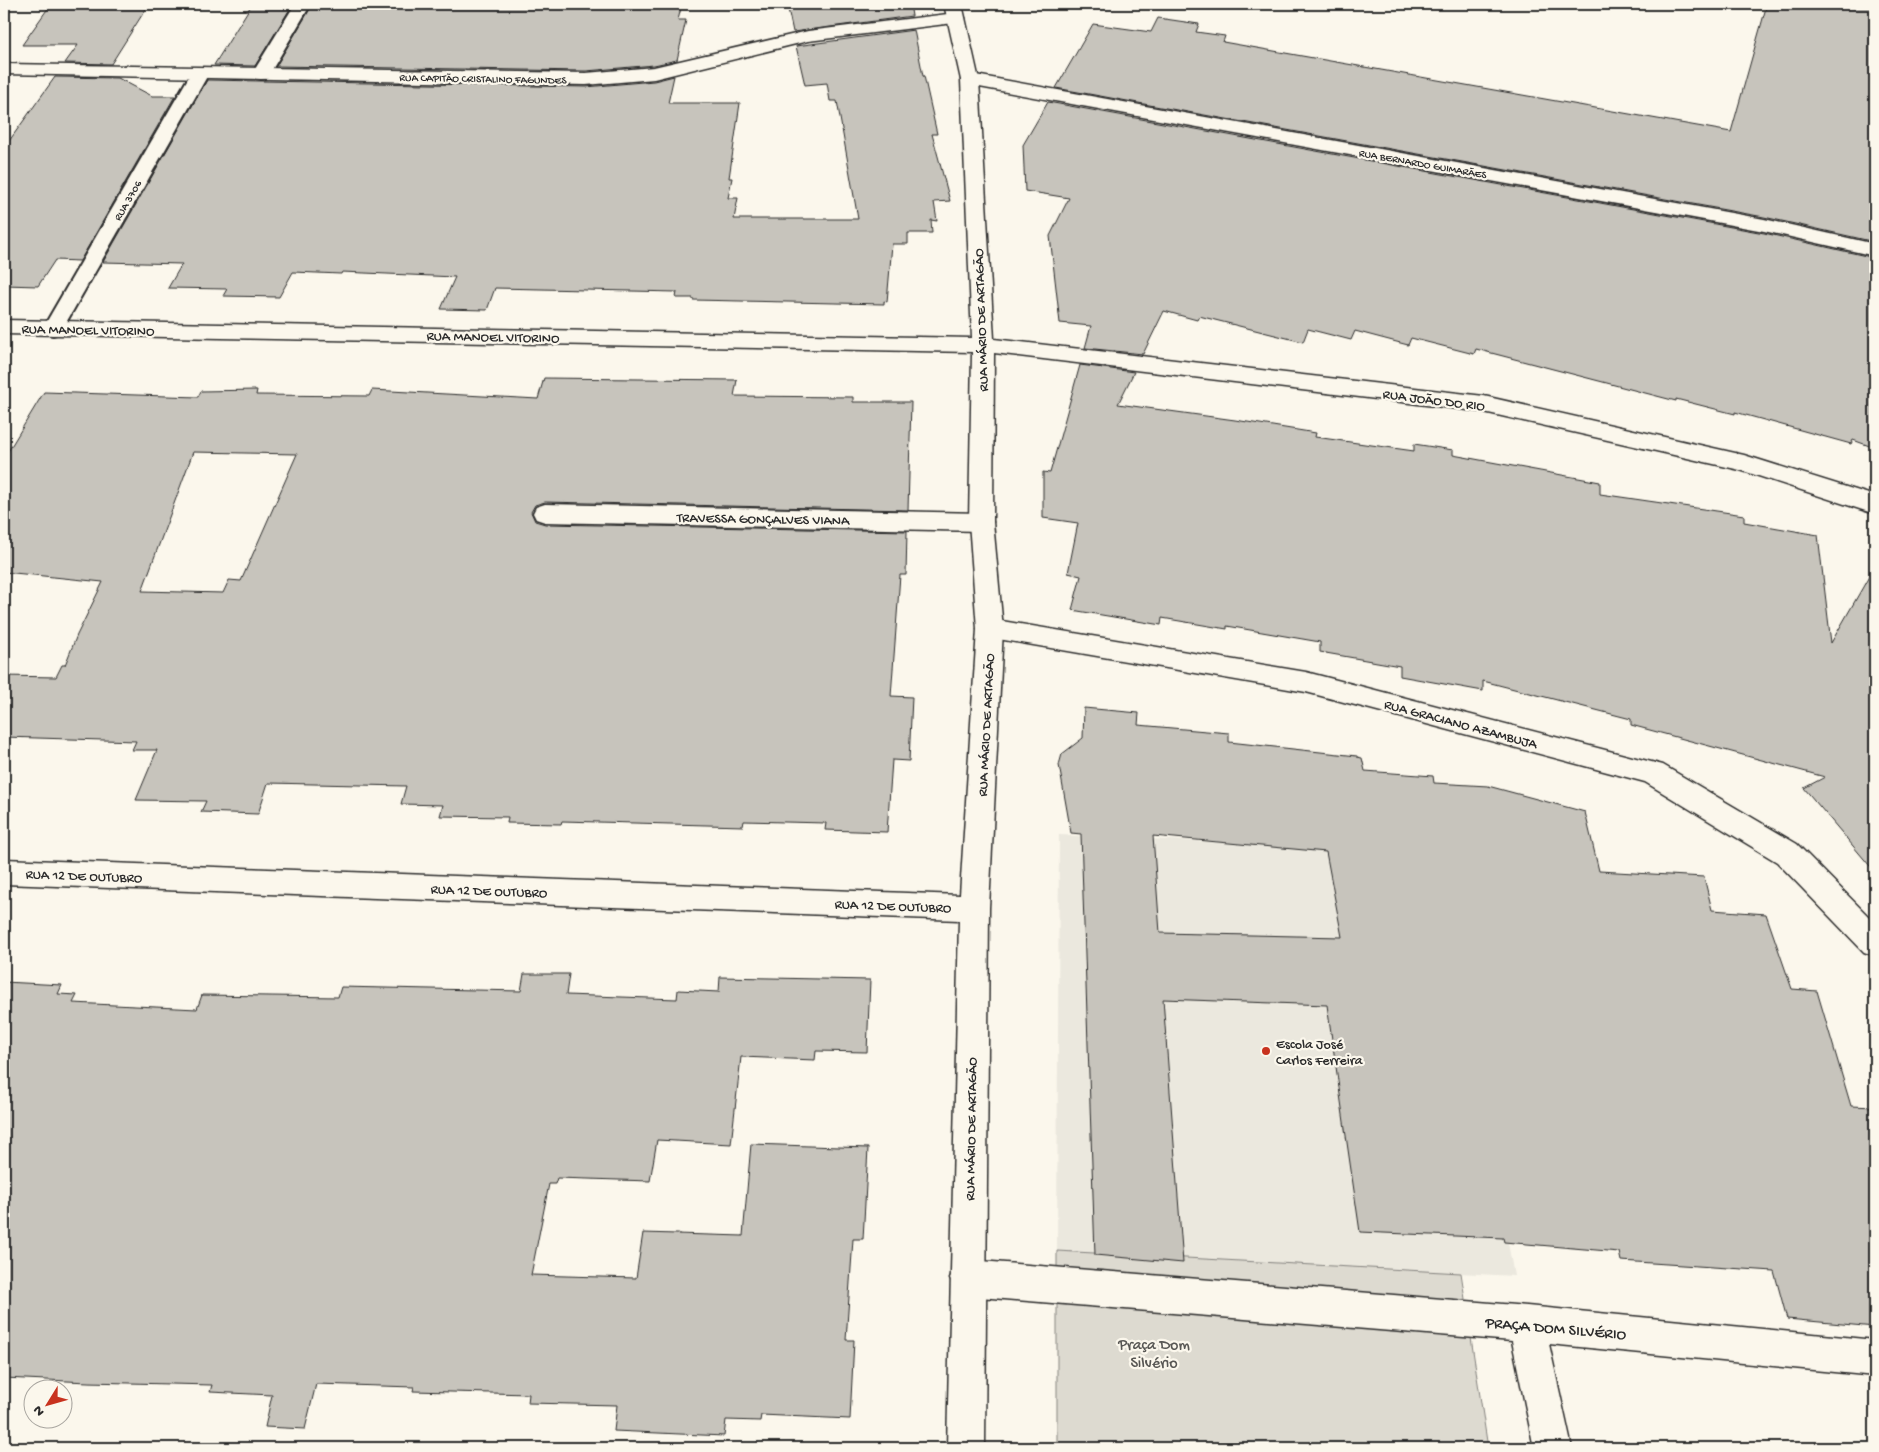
<svg xmlns="http://www.w3.org/2000/svg" width="1879" height="1452" viewBox="0 0 1879 1452" font-family="'Gochi Hand',sans-serif">
<rect width="100%" height="100%" fill="#fbf7ec"/>
<filter id="ink" filterUnits="userSpaceOnUse"><feTurbulence type="fractalNoise" baseFrequency=".02" numOctaves="2"/><feDisplacementMap in="SourceGraphic" scale="10" xChannelSelector="R" yChannelSelector="G"/><feConvolveMatrix kernelMatrix="1 2 1 2 8 2 1 2 1" color-interpolation-filters="sRGB"/></filter>
<g filter="url(#ink)">
<polygon fill="#ebe8de" points="1059,835 1438,852 1514,1276 1057,1251"/>
<polygon fill="#dddad0" stroke="#84827e" points="1057,1251 1461,1273 1488,1448 1057,1448"/>
<g fill="#c7c4bc" stroke="#2b2b2b" fill-rule="evenodd">
<polygon points="51,4 149,4 111,64 65,63 78,45 22,45"/>
<polygon points="252,4 293,4 255,66 214,65"/>
<polygon points="313,4 682,4 678,20 686,20 677,60 654,65 586,71 276,66"/>
<polygon points="787,4 910,4 912,16 793,32"/>
<polygon points="1767,4 1875,4 1875,242 1764,217 1056,88 1093,24 1151,32 1158,18 1199,24 1196,32 1225,36 1223,42 1731,132"/>
<polygon points="914,30 923,76 924,76 937,134 932,134 950,201 934,202 937,221 931,220 932,233 908,233 908,244 892,244 887,302 884,301 884,304 693,300 693,298 676,298 677,292 495,288 487,310 441,309 455,277 342,272 341,274 293,272 279,297 223,296 227,289 168,288 182,264 103,262 207,80 586,87 654,81 674,76 668,103 740,103 729,178 732,178 728,198 738,198 734,219 858,219 837,101 830,101 827,83 805,85 796,46"/>
<polygon points="55,77 118,78 152,96 175,96 80,261 55,260 38,286 4,285 4,148"/>
<polygon points="1048,102 1764,233 1875,258 1875,448 1853,440 1851,444 1735,412 1735,414 1676,399 1676,401 1476,349 1474,354 1411,338 1408,345 1355,331 1351,340 1308,329 1303,342 1199,316 1197,320 1164,311 1143,354 1085,348 1091,326 1060,323 1050,236 1069,198 1025,191 1023,145"/>
<polygon points="1080,365 1134,372 1118,404 1235,420 1316,433 1315,437 1414,451 1414,444 1453,450 1453,455 1600,482 1600,494 1744,515 1744,522 1818,535 1831,643 1875,566 1875,872 1804,788 1825,777 1631,725 1631,719 1483,681 1483,691 1400,676 1400,666 1320,652 1320,642 1227,626 1227,629 1162,618 1161,625 1072,610 1081,576 1068,573 1078,523 1043,518 1043,472 1050,473"/>
<path d="M544,378L737,380L734,396L853,397V402H911L908,510L545,502L535,505L531,512L535,521L545,524L907,531L906,575H900L891,696L912,697L909,761L892,760L887,832L825,830L826,823L744,821L743,826L562,821L561,824L507,823L508,817L440,816L443,805L401,804L406,786L268,783L258,814L201,812L206,801L136,800L157,750H132L136,741L4,737V676L56,677L62,665H65L77,635L103,582L4,572V458L44,392L198,397L201,391L257,390L256,395L369,396L372,390L538,399ZM193,452L297,454L241,581L229,580L223,593L142,591Z"/>
<path d="M1084,708L1139,713L1138,725L1229,733V742L1357,756V757L1362,758L1365,771L1433,776L1434,783L1488,786L1585,812L1599,871L1704,877L1712,910L1766,914L1792,989L1817,991L1851,1106L1875,1107V1327L1787,1319L1774,1271L1621,1261L1619,1252L1504,1242L1503,1238L1360,1232L1327,1005L1163,999L1183,1263L1095,1255L1081,834L1071,833L1059,765L1062,754L1083,738ZM1153,836L1326,852L1342,937L1160,933Z"/>
<polygon points="524,974 569,974 566,995 677,999 678,990 719,992 720,977 870,980 867,1052 816,1051 815,1060 741,1057 731,1144 657,1140 650,1181 557,1178 555,1184 549,1184 531,1275 636,1278 643,1233 743,1236 751,1144 868,1148 863,1239 853,1239 846,1340 854,1340 850,1419 761,1415 760,1421 726,1420 724,1436 614,1431 617,1405 528,1403 529,1394 413,1391 414,1387 316,1384 305,1429 265,1427 272,1395 210,1392 212,1385 88,1382 4,1378 4,982 62,985 58,994 77,995 73,1003 197,1009 202,995 338,997 341,987 521,991"/>
</g>
<g fill="none" stroke-linecap="round" stroke-linejoin="round">
<defs>
<g id="lane">
<polygon points="295,4 311,4 267,78 261,79 255,78 252,74"/>
<polygon points="200,68 206,69 209,73 63,328 60,333 53,335 46,333 43,328 191,73 194,69"/>
</g>
<g id="street">
<polygon points="956,13 962,14 965,18 962,22 808,41 654,79 586,85 4,74 4,64 586,73 654,67 808,31"/>
<polygon points="970,74 1764,219 1875,244 1875,256 1764,231 963,84 961,80 963,76"/>
<polygon points="545,504 981,513 990,516 993,522 990,528 981,531 545,522 536,519 533,513 536,507"/>
<polygon points="990,619 1306,672 1663,765 1797,844 1875,923 1875,956 1864,952 1777,862 1645,782 1306,692 981,636 977,629 981,622"/>
<polygon points="968,1260 1527,1306 1875,1340 1875,1376 1549,1344 1572,1448 1534,1448 1512,1341 968,1296 956,1290 950,1278 956,1266"/>
</g>
<polygon id="secondary" points="944,4 962,4 979,80 994,339 1484,396 1744,455 1875,496 1875,514 1740,470 1484,412 994,353 993,522 1003,629 989,908 985,1448 947,1448 959,920 4,884 4,859 960,895 977,629 969,522 972,352 4,334 4,320 972,338 961,80"/>
</defs>
<use href="#lane" stroke="#2b2b2b" stroke-width="4"/>
<use href="#street" stroke="#2b2b2b" stroke-width="3"/>
<use href="#secondary" stroke="#2b2b2b" stroke-width="3"/>
<use href="#lane" fill="#fbf7ec" fill-rule="evenodd"/>
<use href="#street" fill="#fbf7ec" fill-rule="evenodd"/>
<use href="#secondary" fill="#fbf7ec" fill-rule="evenodd"/>
</g>
</g>
<circle fill="#c8321e" stroke="#fbf7ec" stroke-width="2" cx="1266" cy="1051" r="5"/>
<g text-anchor="middle" stroke-width="4.5" stroke-linejoin="round" paint-order="stroke">
<g font-size="11" fill="#2b2b2b" stroke="#fbf7ec">
<text transform="translate(483 78) rotate(1)" y="4">RUA CAPITÃO CRISTALINO FAGUNDES</text>
<text transform="translate(1423 163) rotate(10)" y="4">RUA BERNARDO GUIMARÃES</text>
<text transform="translate(127 200) rotate(-60)" y="4">RUA 3706</text>
</g>
<g font-size="14" fill="#2b2b2b" stroke="#fbf7ec">
<text transform="translate(980 320) rotate(-92)" y="5">RUA MÁRIO DE ARTAGÃO</text>
<text transform="translate(88 329) rotate(1)" y="5">RUA MANOEL VITORINO</text>
<text transform="translate(493 336) rotate(1)" y="5">RUA MANOEL VITORINO</text>
<text transform="translate(1434 399) rotate(7)" y="5">RUA JOÃO DO RIO</text>
<text transform="translate(763 518) rotate(1)" y="5">TRAVESSA GONÇALVES VIANA</text>
<text transform="translate(1461 723) rotate(15)" y="5">RUA GRACIANO AZAMBUJA</text>
<text transform="translate(985 725) rotate(-87)" y="5">RUA MÁRIO DE ARTAGÃO</text>
<text transform="translate(84 875) rotate(2)" y="5">RUA 12 DE OUTUBRO</text>
<text transform="translate(489 890) rotate(2)" y="5">RUA 12 DE OUTUBRO</text>
<text transform="translate(893 905) rotate(2)" y="5">RUA 12 DE OUTUBRO</text>
<text transform="translate(970 1129) rotate(-89)" y="5">RUA MÁRIO DE ARTAGÃO</text>
</g>
<g font-size="14" fill="#2b2b2b" stroke="#fbf7ec" text-anchor="start">
<text x="1276" y="1048">Escola José<tspan x="1276" dy="16">Carlos Ferreira</tspan></text>
</g>
<g font-size="16" fill="#2b2b2b" stroke="#fbf7ec">
<text transform="translate(1556 1327) rotate(5)" y="6">PRAÇA DOM SILVÉRIO</text>
</g>
<g font-size="16" fill="#585754" stroke="#fbf7ec">
<text x="1154" y="1349">Praça Dom<tspan x="1154" dy="18">Silvério</tspan></text>
</g>
</g>
<rect width="1879" height="1452" fill="none" stroke="#fbf7ec" stroke-width="20"/>
<rect x="10" y="10" width="1859" height="1432" fill="none" stroke="#2b2b2b" stroke-width="2" filter="url(#ink)"/>
<g transform="translate(48 1404) rotate(233)"><circle r="24" fill="#fbf7ec" stroke="#a8a59f"/>
<path d="M0-4L9 19L0 12L-9 19Z" fill="#c8321e"/>
<text y="-8" font-size="14" font-weight="bold" text-anchor="middle" fill="#2b2b2b">N</text>
</g>
</svg>
